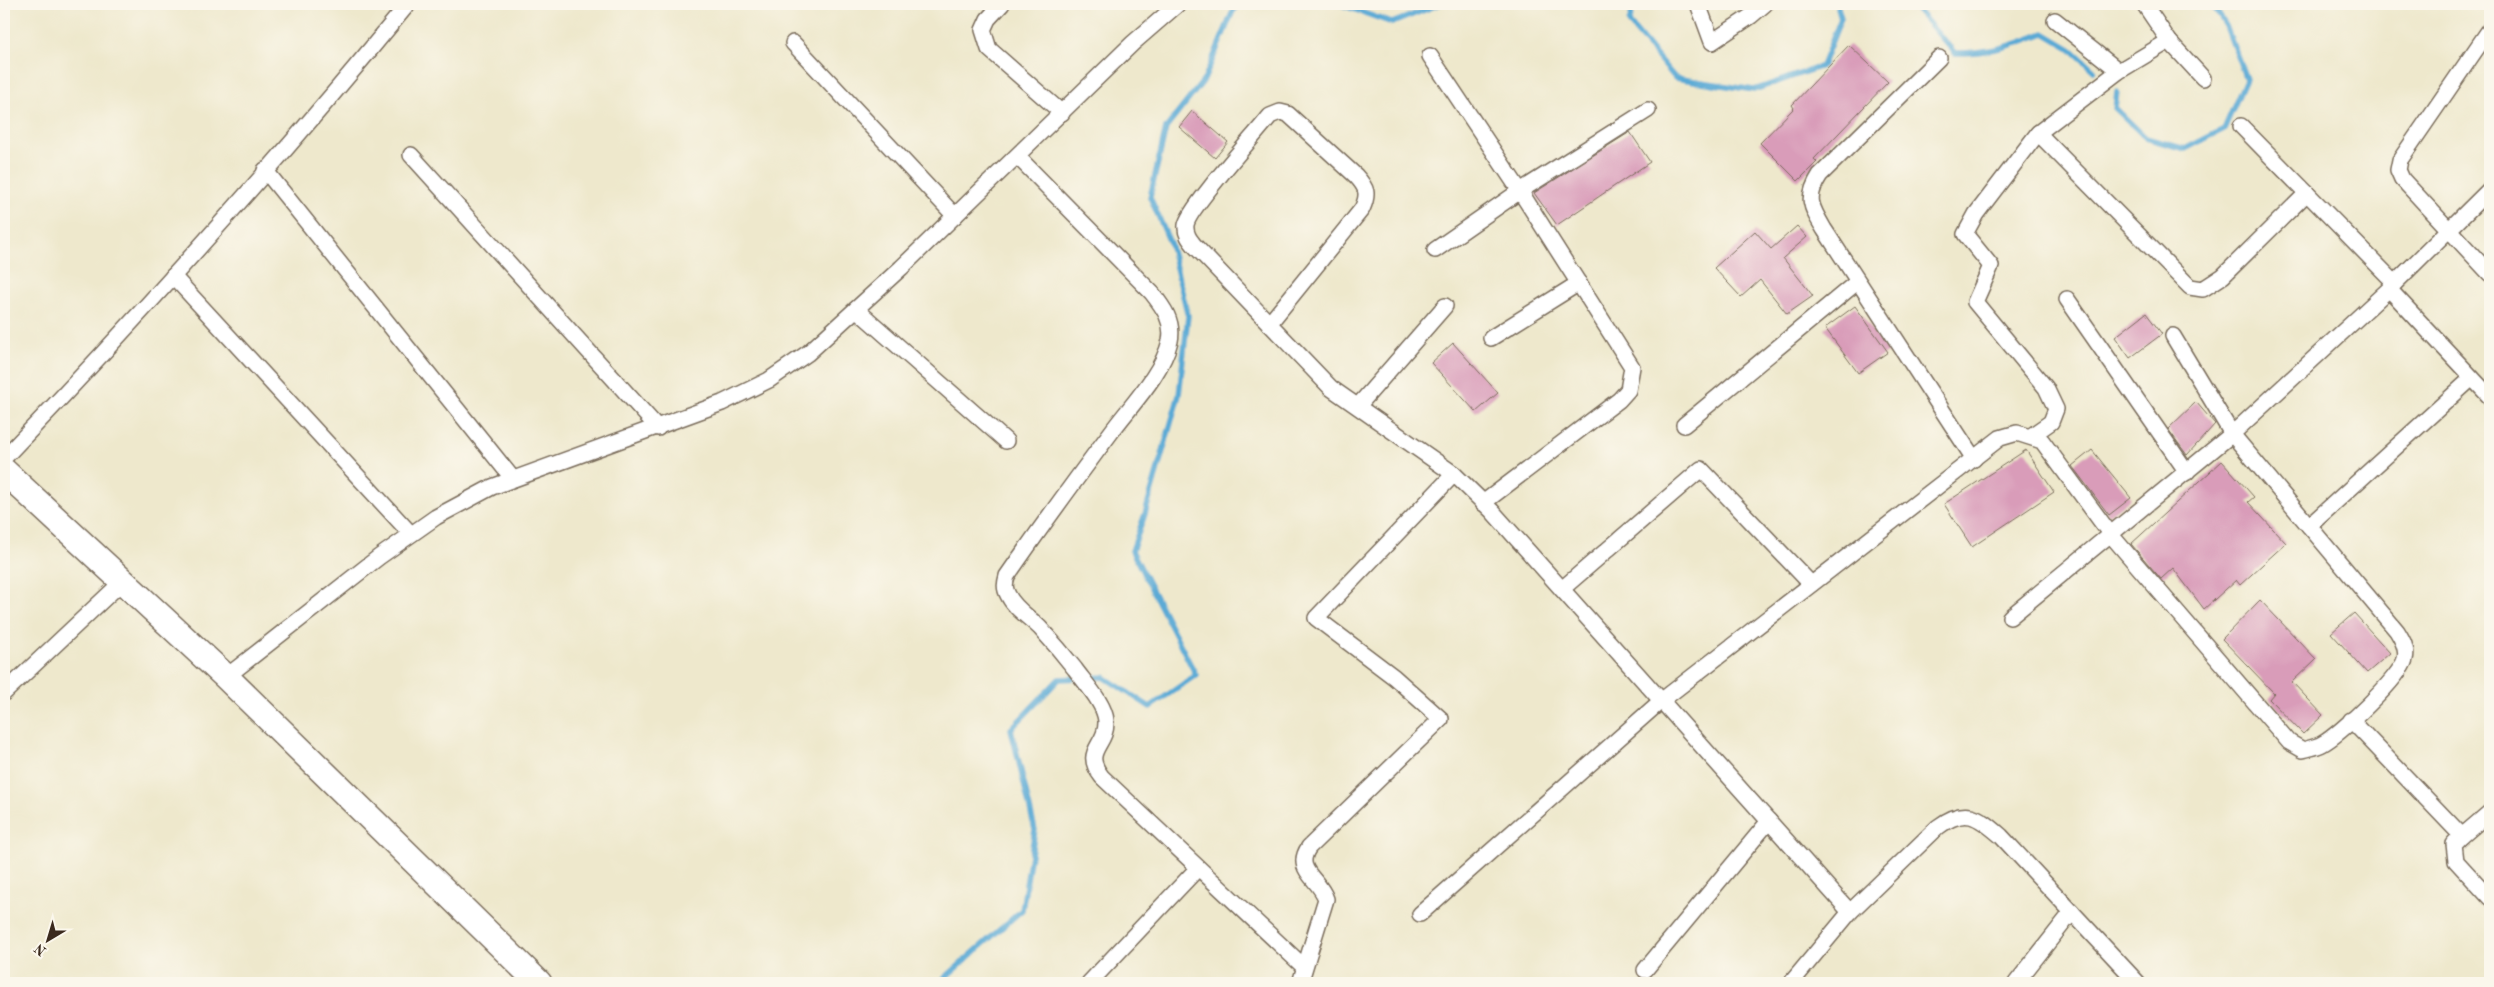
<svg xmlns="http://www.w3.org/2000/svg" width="2494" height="987" viewBox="0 0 2494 987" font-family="'Old Standard TT',serif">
<rect width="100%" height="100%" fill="#fbf7ec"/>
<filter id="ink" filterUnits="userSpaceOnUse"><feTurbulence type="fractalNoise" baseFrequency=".02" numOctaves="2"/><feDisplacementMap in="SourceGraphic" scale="10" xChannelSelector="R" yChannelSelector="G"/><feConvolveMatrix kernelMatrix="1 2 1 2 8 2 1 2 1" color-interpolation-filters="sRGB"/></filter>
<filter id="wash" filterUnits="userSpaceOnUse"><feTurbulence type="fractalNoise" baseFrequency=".0096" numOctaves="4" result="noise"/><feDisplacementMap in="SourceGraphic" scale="20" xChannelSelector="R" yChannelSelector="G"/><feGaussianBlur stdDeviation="1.12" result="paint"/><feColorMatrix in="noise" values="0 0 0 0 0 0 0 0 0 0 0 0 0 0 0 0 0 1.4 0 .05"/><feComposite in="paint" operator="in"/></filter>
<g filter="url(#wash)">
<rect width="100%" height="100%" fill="#eee8cc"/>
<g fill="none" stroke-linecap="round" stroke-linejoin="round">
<g stroke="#5baad5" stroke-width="5.5">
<polyline points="1339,4 1392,23 1440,4"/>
<polyline points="1634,4 1629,23 1675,78 1754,90 1822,66 1841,18 1837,4"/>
<path d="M1912,4L1955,53C1990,53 2012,46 2044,33L2071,49L2094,70"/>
<polyline points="2117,92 2115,108 2146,138 2185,149 2224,129 2246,79 2226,26 2212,4"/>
<polyline points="939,983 1022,910 1035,830 1011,729 1059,679 1104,677 1150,707 1196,675 1132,551 1145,514 1179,395 1188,316 1170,243 1150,197 1166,128 1204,80 1233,11 1241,4"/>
</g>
</g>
<g id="blocks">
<g fill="#d99cb9">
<polygon points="1849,45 1888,82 1814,159 1817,162 1798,181 1760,143 1794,108 1792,105"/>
<polygon points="1192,111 1228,142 1215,158 1179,127"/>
<polygon points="1630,132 1650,162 1557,225 1534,193"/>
<polygon points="1797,226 1807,237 1783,258 1813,296 1787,314 1760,280 1741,297 1714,268 1755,231 1771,249"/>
<polygon points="1855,306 1888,352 1858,373 1825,328"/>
<polygon points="2146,313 2162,334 2130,358 2115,337"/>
<polygon points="1453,343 1498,393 1476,412 1431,363"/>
<polygon points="2196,402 2215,424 2187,455 2168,429"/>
<polygon points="2026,450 2054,492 1972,547 1944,504"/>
<polygon points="2092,450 2131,498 2109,515 2072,466"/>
<polygon points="2222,461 2254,497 2248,502 2286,543 2240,585 2236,580 2204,609 2173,568 2161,579 2131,544"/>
<polygon points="2260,600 2316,659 2292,682 2323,715 2303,734 2269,699 2274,693 2222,639"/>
<polygon points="2354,613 2390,653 2367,673 2331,633"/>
</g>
</g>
</g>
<g filter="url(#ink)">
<use href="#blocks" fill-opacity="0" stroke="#7a6c5b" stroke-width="1"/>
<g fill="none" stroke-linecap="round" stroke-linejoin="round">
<defs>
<g id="minor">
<polyline points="1002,4 988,19 983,30 989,49 1062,113"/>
<polyline points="1698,4 1712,42 1751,16 1765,4"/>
<polyline points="2144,4 2169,41 2203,78"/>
<polyline points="2055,20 2119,71"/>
<polyline points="2490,29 2400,160 2398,170 2402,179 2490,274"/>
<polyline points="793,43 955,216"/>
<polyline points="1430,56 1520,191 1632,367 1628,390 1619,400 1483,503"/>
<path d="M1939,58L1820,175C1805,198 1811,207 1824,229L1974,459"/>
<polyline points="2241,126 2395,283"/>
<polyline points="2038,133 2119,71 2169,41"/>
<polyline points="411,155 658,428"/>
<path d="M1018,157L1152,293C1163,307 1174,321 1170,341C1162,374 1132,404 1112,431C1076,479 1041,527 1007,576C1005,583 1004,588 1008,595C1014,608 1029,617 1040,628C1052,641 1064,655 1075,669C1085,683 1105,704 1106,721C1107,747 1081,750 1102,777L1304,967"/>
<polyline points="265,170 513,479"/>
<polyline points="1435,250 1520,191 1648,110"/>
<polyline points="173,276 411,534"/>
<polyline points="2389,289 2490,397"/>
<polyline points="2067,299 2187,472"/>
<polyline points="856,309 1006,441"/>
<path d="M1269,324L1362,209C1369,194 1367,188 1356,176L1288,114L1280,112L1270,116C1256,134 1188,209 1186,225C1185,234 1190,240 1195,246L1331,388L1454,474L1492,511L1850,912L1791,983"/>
<polyline points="1491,338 1579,283"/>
<polyline points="1358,406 1445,306"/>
<polyline points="1684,425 1857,282"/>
<polyline points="2031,436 2051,422 2056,409 2046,388 1975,302 1991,266 1965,234 1976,214 2038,133 2190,287 2203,289 2223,276 2307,193"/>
<path d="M4,458C144,312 280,160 408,4"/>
<polyline points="2309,526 2472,378"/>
<polyline points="1562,589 1701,469 1811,584"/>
<polyline points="2010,617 2232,434 2389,289 2490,189"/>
<polyline points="226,677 379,557 436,517 492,487 722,403 769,380 808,353 901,268 1133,43 1178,4"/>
<polyline points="4,693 123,581"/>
<polyline points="2351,720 2462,836 2490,812"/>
<polyline points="2462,836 2454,844 2456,861 2490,898"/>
<path d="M1850,912L1938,827C1965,806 1978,816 2001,836L2138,983"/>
<path d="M1420,914L1661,701L2000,438L2017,433L2042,441L2111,535L2289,742L2303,750C2309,748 2317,747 2322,744C2339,735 2401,677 2405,659C2408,649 2402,639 2397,631L2232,434L2173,336"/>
<polyline points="1645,970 1769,821"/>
<polyline points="1089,983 1198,868"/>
<path d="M1300,983L1326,899C1319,878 1293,870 1309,847L1441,719L1394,677L1316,618L1454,474"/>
<polyline points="2016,983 2072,912"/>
</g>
<polyline id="primary" points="4,471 226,677 539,983"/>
</defs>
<use href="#minor" stroke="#7a6c5b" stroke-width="18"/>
<use href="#primary" stroke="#7a6c5b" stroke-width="28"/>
<use href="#minor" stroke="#fff" stroke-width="15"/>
<use href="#primary" stroke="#fff" stroke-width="25"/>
</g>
</g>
<rect width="2494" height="987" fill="none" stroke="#fbf7ec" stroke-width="20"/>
<g transform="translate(48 940) rotate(218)" stroke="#fbf7ec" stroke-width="4" paint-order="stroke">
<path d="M0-4L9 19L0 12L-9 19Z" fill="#3b2a1e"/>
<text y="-8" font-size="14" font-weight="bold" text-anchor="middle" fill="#3b2a1e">N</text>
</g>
</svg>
